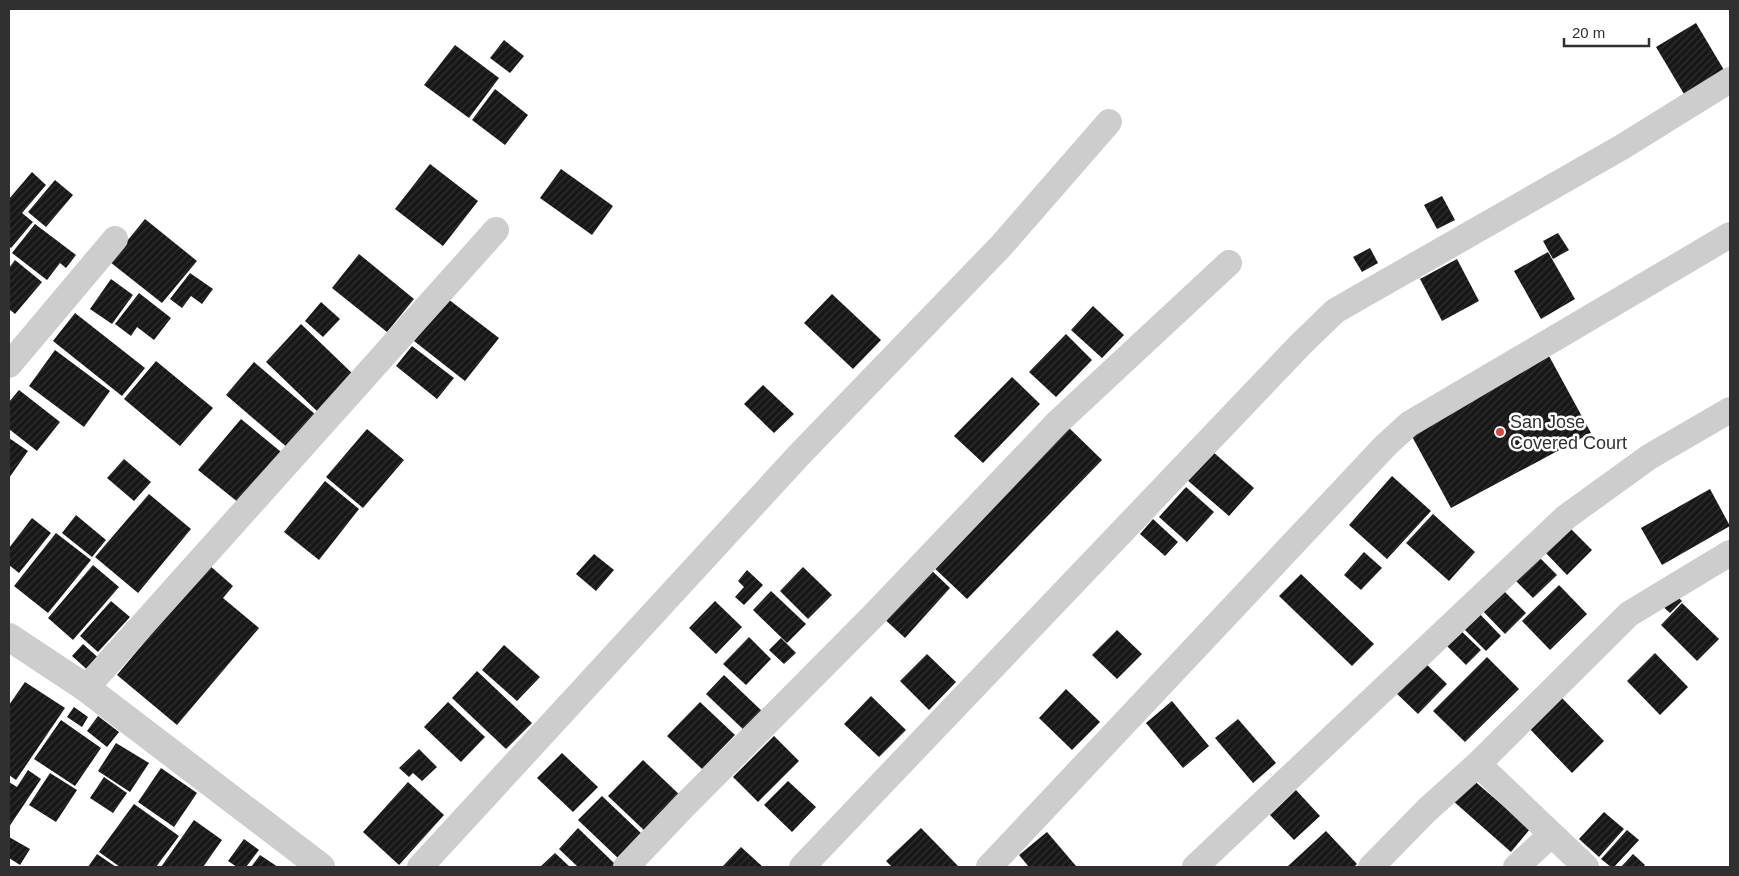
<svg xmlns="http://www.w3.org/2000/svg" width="1739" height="876" viewBox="0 0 1739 876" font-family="Helvetica,sans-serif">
<defs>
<pattern id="building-hatch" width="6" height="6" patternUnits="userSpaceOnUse" patternTransform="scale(1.25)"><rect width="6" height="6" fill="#171717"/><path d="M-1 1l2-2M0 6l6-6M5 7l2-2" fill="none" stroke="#303030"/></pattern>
</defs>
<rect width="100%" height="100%" fill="#fff"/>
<g fill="url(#building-hatch)">
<polygon points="1696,23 1724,70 1684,94 1656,47"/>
<polygon points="504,40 524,56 510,73 490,58"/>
<polygon points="455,45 499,78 469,118 424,85"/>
<polygon points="495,89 528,115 505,145 472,120"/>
<polygon points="430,164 478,201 443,246 395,209"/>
<polygon points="561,169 613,206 592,235 540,198"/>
<polygon points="32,172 46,185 22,213 33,222 11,248 9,246 9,199"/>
<polygon points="55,180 73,195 46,227 28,212"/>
<polygon points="1442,196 1455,220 1437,229 1424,205"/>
<polygon points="145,219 197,261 162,303 110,262"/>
<polygon points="35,224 76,255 66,268 60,263 47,280 12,253"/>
<polygon points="1558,233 1569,250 1553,259 1543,241"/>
<polygon points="1370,248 1378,263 1362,272 1353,257"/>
<polygon points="1548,252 1575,299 1541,319 1514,271"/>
<polygon points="359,254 414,299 387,332 332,288"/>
<polygon points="1457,259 1479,301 1442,321 1420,279"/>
<polygon points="15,260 42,282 15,314 9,309 9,268"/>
<polygon points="190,273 213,289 202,304 191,296 182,308 170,299"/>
<polygon points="111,279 133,295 112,324 90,309"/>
<polygon points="139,293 171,318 154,340 137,327 131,336 115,324"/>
<polygon points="832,294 881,340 853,369 804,323"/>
<polygon points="448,299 499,338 465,381 414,341"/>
<polygon points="321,302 340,319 323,337 305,321"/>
<polygon points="1093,306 1124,335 1102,358 1071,330"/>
<polygon points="75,313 145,368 122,396 53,341"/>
<polygon points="301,324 355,376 319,413 266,362"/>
<polygon points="1066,334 1092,360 1056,397 1029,372"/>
<polygon points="412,346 454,378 437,399 396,366"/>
<polygon points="55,350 110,391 84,427 29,386"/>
<polygon points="1549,356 1591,433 1451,508 1409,431"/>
<polygon points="156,361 213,408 180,446 124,399"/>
<polygon points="254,362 316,415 288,448 226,395"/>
<polygon points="1012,377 1040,404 983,463 954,436"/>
<polygon points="763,385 794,414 774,433 744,404"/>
<polygon points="19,390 60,422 37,451 9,429 9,402"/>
<polygon points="241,419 286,456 244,507 198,470"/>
<polygon points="1064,423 1102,460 967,599 929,563"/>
<polygon points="367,429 404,460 363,508 326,477"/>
<polygon points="9,438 28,451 9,478"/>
<polygon points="1212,451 1254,488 1229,516 1186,479"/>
<polygon points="124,459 151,482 134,501 107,478"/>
<polygon points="1392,476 1431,511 1387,559 1349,525"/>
<polygon points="325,481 359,509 319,560 284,532"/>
<polygon points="1186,487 1214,512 1187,542 1159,517"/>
<polygon points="1710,489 1730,526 1662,565 1641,528"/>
<polygon points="149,494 191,529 138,593 95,557"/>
<polygon points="1433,514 1475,552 1449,581 1406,543"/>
<polygon points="76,515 106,540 92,557 62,533"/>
<polygon points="32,518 51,533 19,573 9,565 9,548"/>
<polygon points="1153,519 1178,542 1165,556 1140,534"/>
<polygon points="1567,525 1592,550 1567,575 1542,549"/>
<polygon points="56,533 91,560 48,613 14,586"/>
<polygon points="1364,552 1382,568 1361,590 1344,575"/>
<polygon points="594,554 614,570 596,591 576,574"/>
<polygon points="1538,556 1557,575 1533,598 1514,579"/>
<polygon points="93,565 119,587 73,640 48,618"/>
<polygon points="209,565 233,586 223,598 259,628 177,725 117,675"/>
<polygon points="926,565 950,588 905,638 880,615"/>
<polygon points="803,567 832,595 808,619 780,591"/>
<polygon points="747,570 763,585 744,605 735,597 744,587 738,581"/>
<polygon points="1301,574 1374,644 1352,666 1279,596"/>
<polygon points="1559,585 1587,614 1550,650 1522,621"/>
<polygon points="1500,587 1526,613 1505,634 1479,607"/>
<polygon points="1671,590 1682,601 1670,613 1659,603"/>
<polygon points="771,591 806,624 787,643 753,610"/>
<polygon points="111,601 130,617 98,652 80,636"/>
<polygon points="715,601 742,627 716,654 689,628"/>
<polygon points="1682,603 1719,639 1697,661 1661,625"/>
<polygon points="1473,607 1501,636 1486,651 1457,622"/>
<polygon points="1457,627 1481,650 1466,665 1443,642"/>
<polygon points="1117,630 1142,654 1117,679 1092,655"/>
<polygon points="749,637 771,659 746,685 723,664"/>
<polygon points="781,638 796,653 784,664 769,650"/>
<polygon points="83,644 103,662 92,674 72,656"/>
<polygon points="504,645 540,677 517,701 482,670"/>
<polygon points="1655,653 1688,687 1660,715 1627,681"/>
<polygon points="927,654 956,682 929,710 900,681"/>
<polygon points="1487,657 1519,689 1465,742 1433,711"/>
<polygon points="1423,661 1447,684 1418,714 1393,690"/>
<polygon points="477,671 532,723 506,749 452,698"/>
<polygon points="724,675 764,713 746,732 706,694"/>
<polygon points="25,682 65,708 16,780 9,775 9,705"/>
<polygon points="1066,689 1100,722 1072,750 1039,718"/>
<polygon points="1559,695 1604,741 1572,773 1527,726"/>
<polygon points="871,696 906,730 879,757 844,724"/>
<polygon points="1172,701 1209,746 1183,768 1146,723"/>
<polygon points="448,702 485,737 461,762 424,727"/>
<polygon points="700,702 735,735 702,769 667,736"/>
<polygon points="74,707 88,717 82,727 67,717"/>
<polygon points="98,716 119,732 107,747 87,731"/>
<polygon points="1238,719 1276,763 1253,783 1215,738"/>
<polygon points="61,720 101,748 75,786 34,759"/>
<polygon points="774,736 799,761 758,802 733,777"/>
<polygon points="116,743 149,763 130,792 98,771"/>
<polygon points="419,749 437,767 422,781 413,773 409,777 399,768"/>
<polygon points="562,753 598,787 573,812 537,778"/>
<polygon points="643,760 683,798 648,834 608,796"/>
<polygon points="161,768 197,793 174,827 138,802"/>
<polygon points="28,770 41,779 9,827 9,782 17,787"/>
<polygon points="50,773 77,790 56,822 29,805"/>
<polygon points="104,777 127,793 113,813 90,798"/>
<polygon points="1471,778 1530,829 1511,852 1452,800"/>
<polygon points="788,781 816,807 792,832 764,805"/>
<polygon points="408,782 444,815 399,865 363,832"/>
<polygon points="1296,790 1320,816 1294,840 1270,815"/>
<polygon points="602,796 643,835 620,860 578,820"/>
<polygon points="134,804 179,836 156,867 120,867 99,852"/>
<polygon points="1604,812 1624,829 1599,857 1579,839"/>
<polygon points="194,820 222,840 203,867 161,867"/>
<polygon points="578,828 617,866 616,867 578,867 559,849"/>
<polygon points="921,828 959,867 892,867 886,861"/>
<polygon points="1627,830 1639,840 1614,867 1611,867 1601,859"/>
<polygon points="1326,831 1357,864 1354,867 1287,867"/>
<polygon points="1047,832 1076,866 1075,867 1029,867 1019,855"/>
<polygon points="9,837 30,849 20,865 9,858"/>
<polygon points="244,839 259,850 246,867 237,867 228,861"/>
<polygon points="741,847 763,867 722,867"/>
<polygon points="555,853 570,867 540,867"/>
<polygon points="97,854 116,867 88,867"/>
<polygon points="1633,854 1645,865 1643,867 1621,867"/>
<polygon points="260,855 278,867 251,867"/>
</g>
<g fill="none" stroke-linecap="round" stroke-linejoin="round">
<g stroke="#cdcdcd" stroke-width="26">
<polyline points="9,365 115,239"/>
<polyline points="86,688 496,230"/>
<polyline points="1478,764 1586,867"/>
<polyline points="420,867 800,454 1001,246 1109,122"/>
<polyline points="626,867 685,805 872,617 1058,422 1229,263"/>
<polyline points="802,867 1300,345 1335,311 1622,147 1730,80"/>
<polyline points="989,867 1386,445 1409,424 1730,235"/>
<polyline points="1195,867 1566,517 1649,457 1730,410"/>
<polyline points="1371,867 1427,810 1478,764 1629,614 1730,553"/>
<polyline points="1516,867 1551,835"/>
</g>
<polyline stroke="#cdcdcd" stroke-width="28" points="9,637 86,688 321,867"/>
</g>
<circle fill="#d54944" stroke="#fff" stroke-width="2" cx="1500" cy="432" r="5"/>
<g text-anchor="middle" stroke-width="5" stroke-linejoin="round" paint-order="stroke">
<g font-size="18" fill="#303030" stroke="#fff" text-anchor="start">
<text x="1510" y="428">San Jose<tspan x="1510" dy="21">Covered Court</tspan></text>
</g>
</g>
<rect width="1739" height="876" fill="none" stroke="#303030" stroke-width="20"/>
<path d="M1564 38v8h85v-8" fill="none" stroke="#303030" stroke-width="2.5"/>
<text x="1572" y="38" font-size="15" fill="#303030" stroke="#ffffff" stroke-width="4" paint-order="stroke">20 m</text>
</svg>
